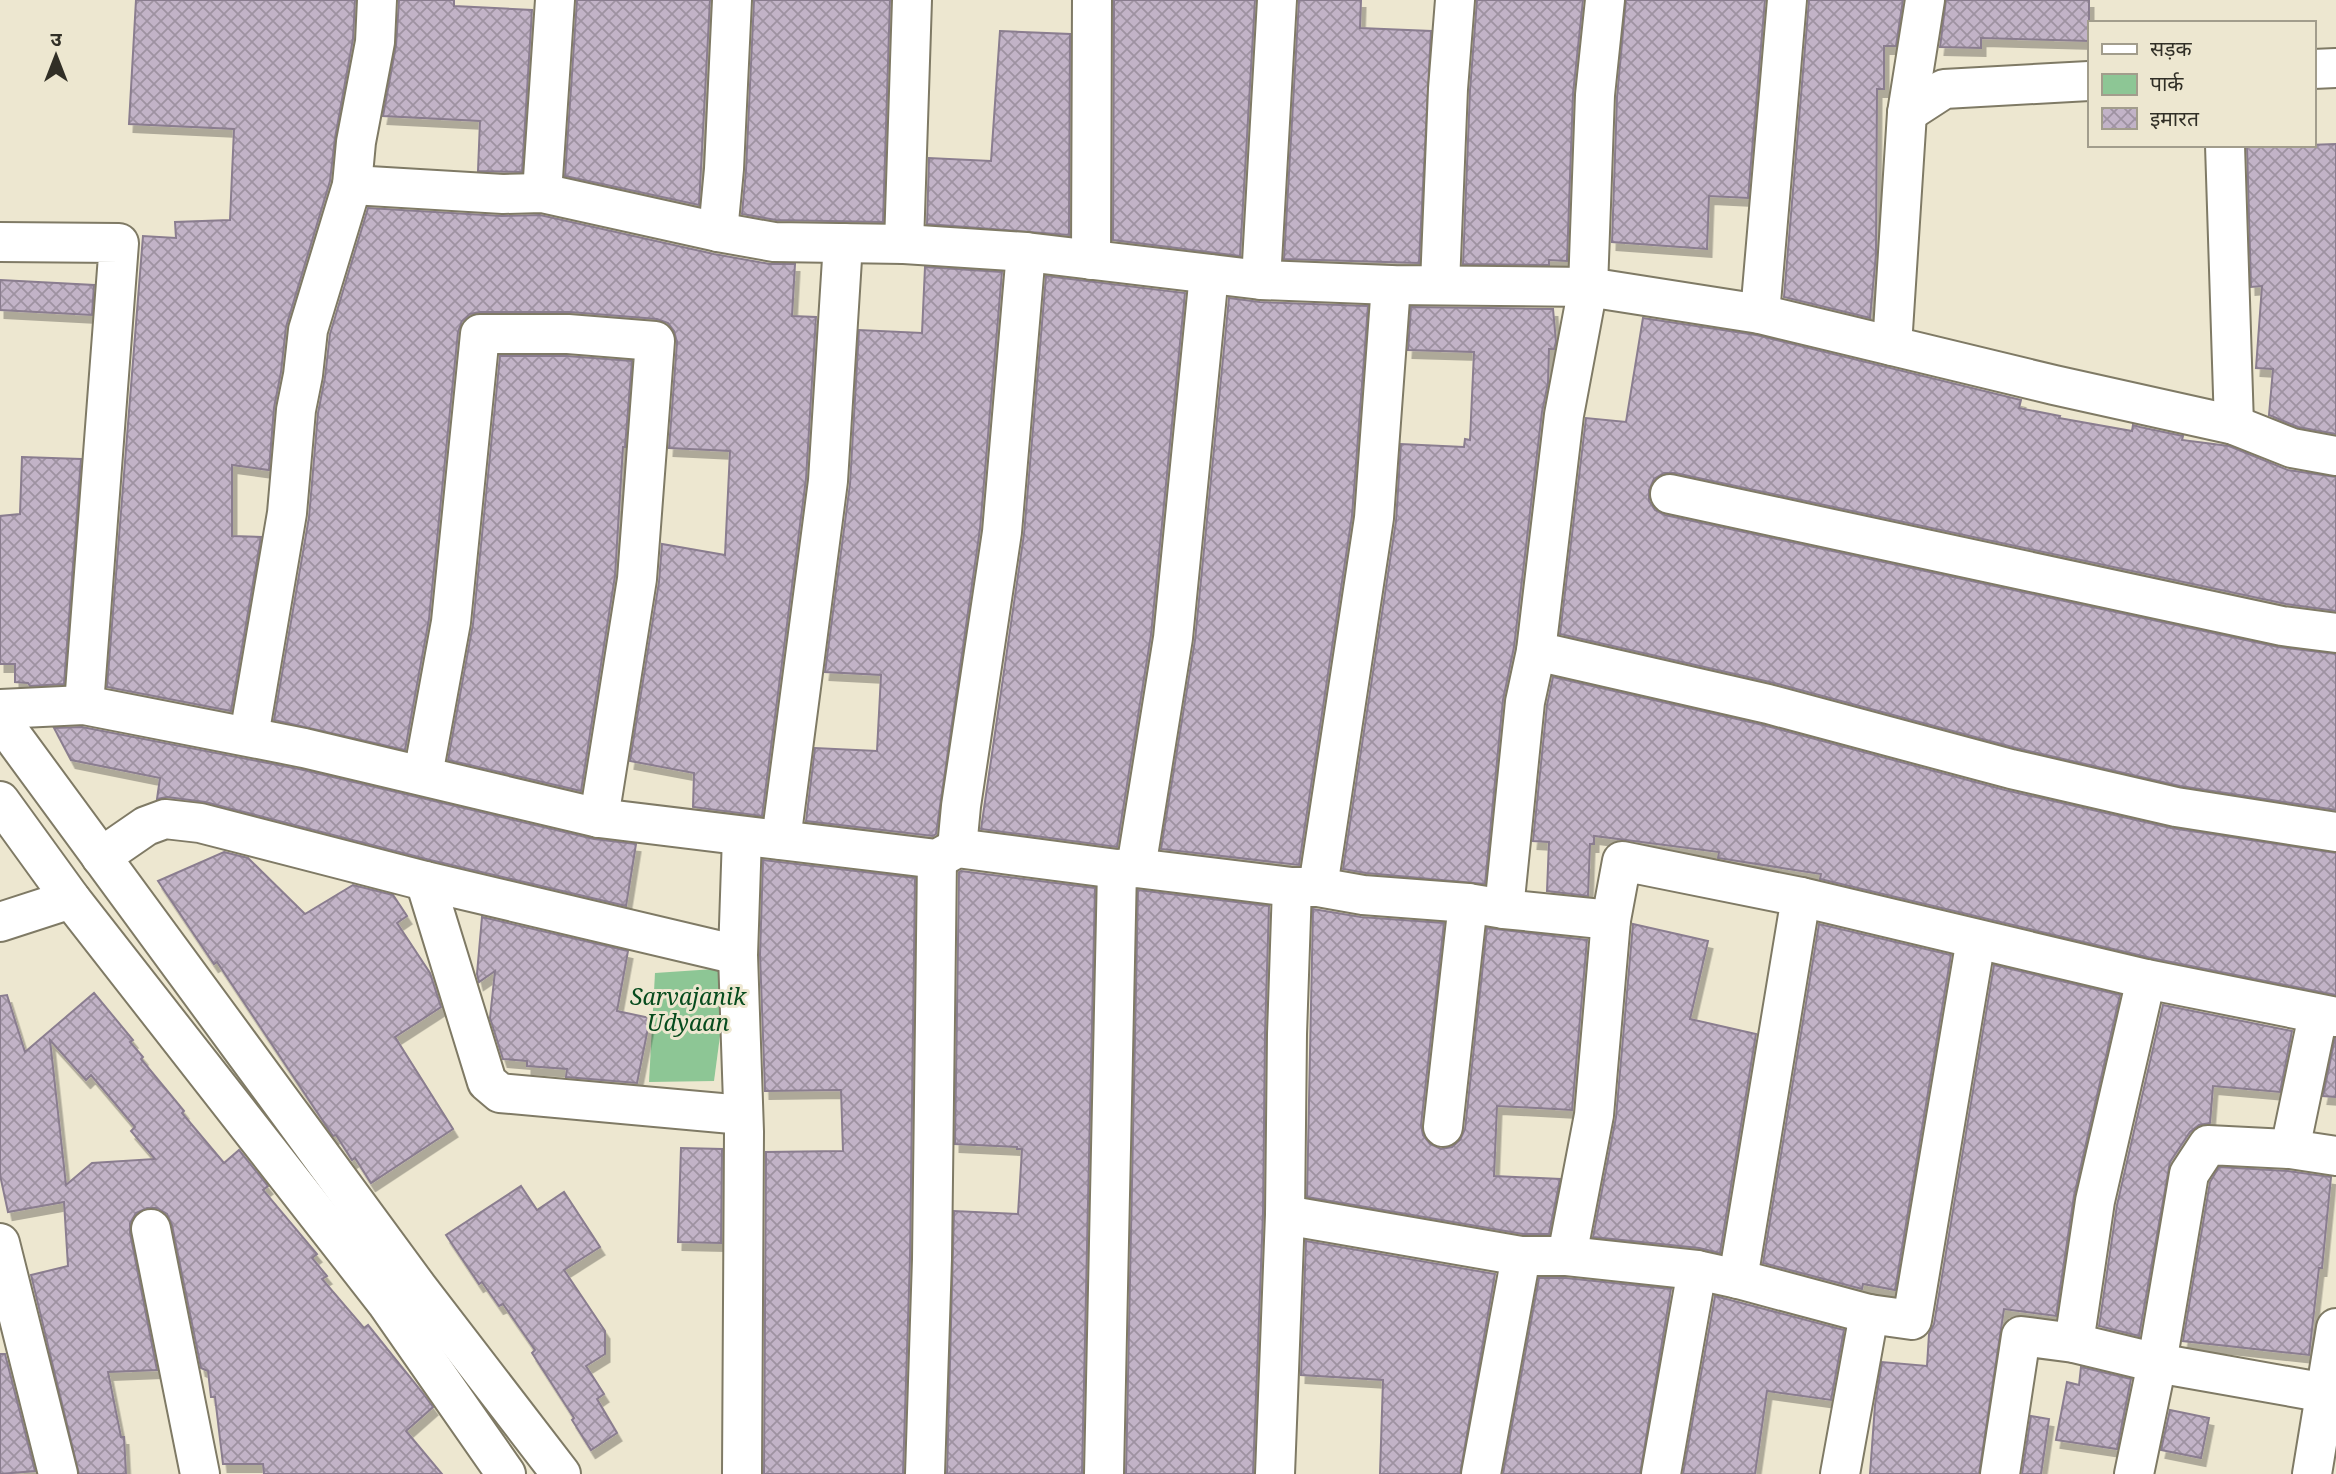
<svg xmlns="http://www.w3.org/2000/svg" width="2336" height="1474" viewBox="0 0 2336 1474" font-family="'Noto Serif','Noto Sans Devanagari',serif">
<defs>
<pattern id="building-cross-hatch" width="8" height="8" patternUnits="userSpaceOnUse" patternTransform="scale(1.75)"><rect width="8" height="8" fill="#c2b3c7"/><path d="M0 0l8 8M0 8l8-8" fill="none" stroke="#9e92a1"/></pattern>
<filter id="shadow"><feDropShadow dx="4.5" dy="8" stdDeviation="0" flood-color="#0004"/></filter>
</defs>
<rect width="100%" height="100%" fill="#ede7d0"/>
<polygon fill="#8dc695" points="729,968 714,1081 649,1082 655,973"/>
<g fill="url(#building-cross-hatch)" stroke="#8a7d8f" stroke-width="2" fill-rule="evenodd" filter="url(#shadow)">
<polygon points="136,0 355,0 353,39 335,138 330,181 286,327 281,372 274,408 269,470 232,465 232,536 261,537 231,711 107,687 143,236 176,238 175,222 230,220 234,129 129,124"/>
<polygon points="399,0 454,0 454,6 532,10 522,172 478,171 480,121 383,116 396,46"/>
<polygon points="577,0 710,0 699,205 565,176"/>
<polygon points="754,0 890,0 883,222 776,220 742,214 746,170"/>
<polygon points="1114,0 1255,0 1240,256 1113,240"/>
<polygon points="1299,0 1361,0 1360,28 1431,31 1419,263 1284,259"/>
<polygon points="1477,0 1583,0 1573,94 1567,261 1549,260 1549,265 1463,264 1470,90"/>
<polygon points="1626,0 1765,0 1748,198 1709,196 1707,249 1612,242 1617,97"/>
<polygon points="1809,0 1903,0 1896,46 1884,46 1884,89 1877,89 1876,254 1870,318 1784,297"/>
<polygon points="1946,0 2089,0 2089,41 1981,38 1981,48 1940,47"/>
<polygon points="1000,31 1070,34 1069,235 927,224 929,158 991,161"/>
<polygon points="2336,144 2336,434 2298,427 2269,415 2273,369 2256,368 2262,286 2251,287 2247,147"/>
<polygon points="368,208 502,216 540,215 714,254 770,264 795,264 792,316 816,317 806,479 762,816 693,807 694,773 630,761 659,582 662,544 725,555 730,451 669,448 677,342 674,331 668,323 657,319 570,312 480,312 470,314 462,321 458,332 429,619 405,750 274,720 309,517 318,413 325,377 330,334"/>
<polygon points="925,267 1002,272 980,529 936,834 933,836 806,821 815,748 877,751 881,675 825,672 850,484 859,330 922,333"/>
<polygon points="1046,276 1185,293 1151,635 1117,847 981,829 1024,534"/>
<polygon points="0,280 94,285 92,315 0,310"/>
<polygon points="1229,298 1260,302 1368,306 1352,516 1299,865 1161,849 1195,640"/>
<polygon points="1411,307 1553,309 1556,342 1554,349 1549,349 1548,383 1542,412 1514,647 1503,700 1485,884 1366,873 1343,869 1396,521 1401,444 1464,447 1465,439 1470,440 1474,352 1408,350"/>
<polygon points="1643,318 1756,335 2021,400 2019,408 2060,416 2059,418 2132,431 2133,425 2140,427 2183,436 2182,440 2229,446 2288,470 2336,477 2336,611 2286,604 1675,473 1664,473 1654,479 1649,490 1649,501 1655,510 1665,515 2278,647 2336,654 2336,810 2180,786 2016,748 1774,683 1560,634 1586,418 1626,422"/>
<polygon points="500,356 567,356 632,361 625,447 623,447 615,576 581,791 448,760 473,624"/>
<polygon points="22,457 81,459 64,684 30,686 28,683 15,682 15,664 0,664 0,516 20,514"/>
<polygon points="1553,677 1763,725 2005,790 2171,828 2336,853 2336,995 2151,958 1820,879 1821,874 1718,858 1719,852 1626,840 1594,836 1594,844 1590,844 1588,896 1547,891 1549,842 1533,841 1547,705"/>
<polygon points="82,727 299,769 594,839 636,844 626,906 430,860 205,802 167,797 157,799 160,778 71,760 54,728"/>
<polygon points="224,852 248,858 305,914 353,885 393,895 407,916 397,923 430,973 441,1007 395,1037 453,1129 371,1183 355,1158 352,1160 336,1135 333,1136 217,962 214,964 158,881"/>
<polygon points="763,860 915,878 910,1259 903,1474 764,1474 766,1152 843,1151 841,1090 765,1091 760,955"/>
<polygon points="961,871 1095,888 1082,1474 947,1474 954,1211 1018,1214 1022,1149 1017,1149 1017,1147 955,1144 959,872"/>
<polygon points="1138,890 1269,906 1265,1034 1263,1214 1253,1474 1126,1474"/>
<polygon points="1313,909 1361,917 1444,923 1421,1125 1423,1135 1430,1144 1441,1149 1452,1147 1460,1140 1465,1129 1487,928 1587,940 1572,1110 1497,1106 1494,1176 1560,1179 1549,1234 1523,1234 1307,1197"/>
<polygon points="482,917 628,951 617,1011 650,1018 637,1083 566,1077 567,1069 527,1066 527,1061 503,1059 490,1018 495,971 479,982 477,974"/>
<polygon points="1633,924 1708,941 1690,1019 1756,1034 1720,1253 1699,1248 1593,1237 1616,1117"/>
<polygon points="1819,924 1951,955 1895,1290 1863,1284 1862,1289 1763,1263"/>
<polygon points="1994,965 2120,995 2074,1196 2056,1316 2004,1309 1979,1474 1870,1474 1875,1405 1882,1362 1927,1366 1929,1334 1934,1324"/>
<path d="M94,993L133,1040L130,1042L143,1057L141,1059L184,1111L182,1113L224,1163L239,1150L268,1186L263,1190L317,1254L312,1258L327,1276L322,1279L364,1328L368,1325L422,1392L433,1407L406,1431L442,1474H264L263,1464H223L215,1397H211L208,1371L201,1368L172,1225L167,1214L157,1208H147L136,1213L130,1223V1233L157,1370L108,1372L121,1437H124L126,1474H79L31,1275L68,1266L64,1202L8,1212L0,1175V996L7,995L25,1052ZM50,1040L86,1080L91,1075L135,1127L131,1131L155,1159L92,1163L66,1185Z"/>
<polygon points="2163,1005 2292,1031 2280,1092 2213,1086 2210,1123 2199,1125 2190,1132 2170,1162 2139,1336 2099,1326 2117,1205"/>
<polygon points="2336,1038 2336,1097 2323,1096 2335,1038"/>
<polygon points="681,1148 722,1149 721,1243 678,1242"/>
<polygon points="2219,1167 2288,1171 2331,1177 2322,1268 2319,1268 2309,1355 2183,1341 2210,1182"/>
<polygon points="521,1186 537,1210 564,1192 600,1247 564,1270 605,1331 605,1354 586,1366 604,1394 597,1399 617,1433 591,1450 572,1420 574,1418 532,1353 535,1350 503,1304 499,1306 482,1282 479,1284 446,1235"/>
<polygon points="1306,1241 1495,1274 1460,1474 1380,1474 1383,1380 1301,1375"/>
<polygon points="1539,1278 1566,1278 1671,1289 1640,1474 1503,1474"/>
<polygon points="1715,1296 1844,1330 1831,1400 1767,1391 1755,1474 1683,1474"/>
<polygon points="0,1354 5,1354 35,1471 0,1474"/>
<polygon points="2081,1367 2131,1379 2117,1449 2056,1440 2067,1382 2079,1385"/>
<polygon points="2170,1410 2209,1418 2201,1458 2161,1450"/>
<polygon points="2031,1416 2049,1419 2041,1474 2022,1474"/>
</g>
<g fill="none" stroke-linecap="round" stroke-linejoin="round">
<defs>
<g id="minor">
<polyline points="2313,69 2336,68"/>
<polyline points="1907,113 1944,89 2089,81"/>
<polyline points="2225,145 2234,425"/>
<polyline points="352,185 503,194 542,193 718,232 774,242 904,244 1026,252 1261,280 1391,285 1588,287 1760,314 2054,385 2234,425 2292,448 2336,456"/>
<polyline points="542,193 555,0"/>
<polyline points="718,232 724,169 732,0"/>
<polyline points="0,242 119,243 84,705"/>
<polyline points="904,244 912,0"/>
<polyline points="1091,260 1092,0"/>
<polyline points="1261,280 1277,0"/>
<polyline points="1440,284 1448,89 1455,0"/>
<polyline points="1760,314 1787,0"/>
<polyline points="1892,346 1907,113 1925,0"/>
<polyline points="1670,494 2282,626 2336,633"/>
<polyline points="1536,651 1768,704 2011,769 2176,807 2336,832"/>
<polyline points="0,709 84,705 304,748 599,818 937,859 957,848 1117,869 1136,868 1292,887 1318,887 1363,895 1468,903 1504,909 1611,920"/>
<polyline points="249,736 287,513 296,410 303,375 308,330 352,185 356,142 375,42 377,0"/>
<polyline points="423,775 451,622 480,334 568,334 655,341 637,579 599,818"/>
<polyline points="781,840 828,481 843,243"/>
<polyline points="957,848 961,806 1002,532 1026,252"/>
<polyline points="101,857 146,826 165,819 200,823 425,881 738,955"/>
<polyline points="1136,868 1173,638 1209,274"/>
<polyline points="425,881 487,1082 500,1093 743,1115"/>
<polyline points="1318,887 1374,518 1391,285"/>
<polyline points="1504,909 1525,702 1536,651 1564,415 1588,287 1595,95 1605,0"/>
<polyline points="0,922 71,899"/>
<polyline points="1443,1127 1468,903"/>
<polyline points="2290,1149 2318,1015"/>
<polyline points="1285,1215 1521,1256 1567,1256 1697,1270 1738,1279 1869,1314 1912,1320 1976,939"/>
<polyline points="151,1229 200,1474"/>
<polyline points="0,1243 58,1474"/>
<polyline points="1567,1256 1594,1115 1611,920 1622,861 1801,897 2146,979 2336,1017"/>
<polyline points="1738,1279 1801,897"/>
<polyline points="2074,1343 2095,1201 2146,979"/>
<polyline points="742,1474 744,1132 738,955 742,836"/>
<polyline points="925,1474 932,1259 937,859"/>
<polyline points="1104,1474 1117,869"/>
<polyline points="1275,1474 1285,1215 1287,1034 1292,887"/>
<polyline points="1481,1474 1521,1256"/>
<polyline points="1661,1474 1697,1270"/>
<polyline points="1840,1474 1869,1314"/>
<polyline points="2000,1474 2021,1336 2074,1343 2157,1363 2326,1393"/>
<polyline points="2134,1474 2157,1363 2189,1174 2208,1145 2290,1149 2336,1156"/>
<polyline points="2312,1474 2336,1328"/>
</g>
<g id="tertiary">
<polyline points="0,719 418,1288 561,1474"/>
<polyline points="0,801 71,899 386,1302 506,1474"/>
</g>
</defs>
<use href="#minor" stroke="#7f7a65" stroke-width="42"/>
<use href="#tertiary" stroke="#7f7a65" stroke-width="42"/>
<use href="#minor" stroke="#fff" stroke-width="38"/>
<use href="#tertiary" stroke="#fff" stroke-width="38"/>
</g>
<g text-anchor="middle" stroke-width="6" stroke-linejoin="round" paint-order="stroke">
<g font-size="23" font-style="italic" fill="#064b1d" stroke="#ede7d0">
<text x="688" y="1005">Sarvajanik<tspan x="688" dy="26">Udyaan</tspan></text>
</g>
</g>
<rect x="2088" y="21" width="228" height="126" fill="#ede7d0" stroke="#a29d8c" stroke-width="2"/>
<rect x="2102" y="44" width="35" height="10" fill="#ffffff" stroke="#a29d8c" stroke-width="2"/>
<text x="2150" y="56" font-size="21" fill="#312f26">सड़क</text>
<rect x="2102" y="74" width="35" height="21" fill="#8dc695" stroke="#a29d8c" stroke-width="2"/>
<text x="2150" y="91" font-size="21" fill="#312f26">पार्क</text>
<rect x="2102" y="108" width="35" height="21" fill="url(#building-cross-hatch)" stroke="#a29d8c" stroke-width="2"/>
<text x="2150" y="126" font-size="21" fill="#312f26">इमारत</text>
<g transform="translate(56 56)" stroke="#ede7d0" stroke-width="5" paint-order="stroke">
<path d="M0-5L12 26L0 18L-12 26Z" fill="#312f26"/>
<text y="-10" font-size="19" font-weight="bold" text-anchor="middle" fill="#312f26">उ</text>
</g>
</svg>
